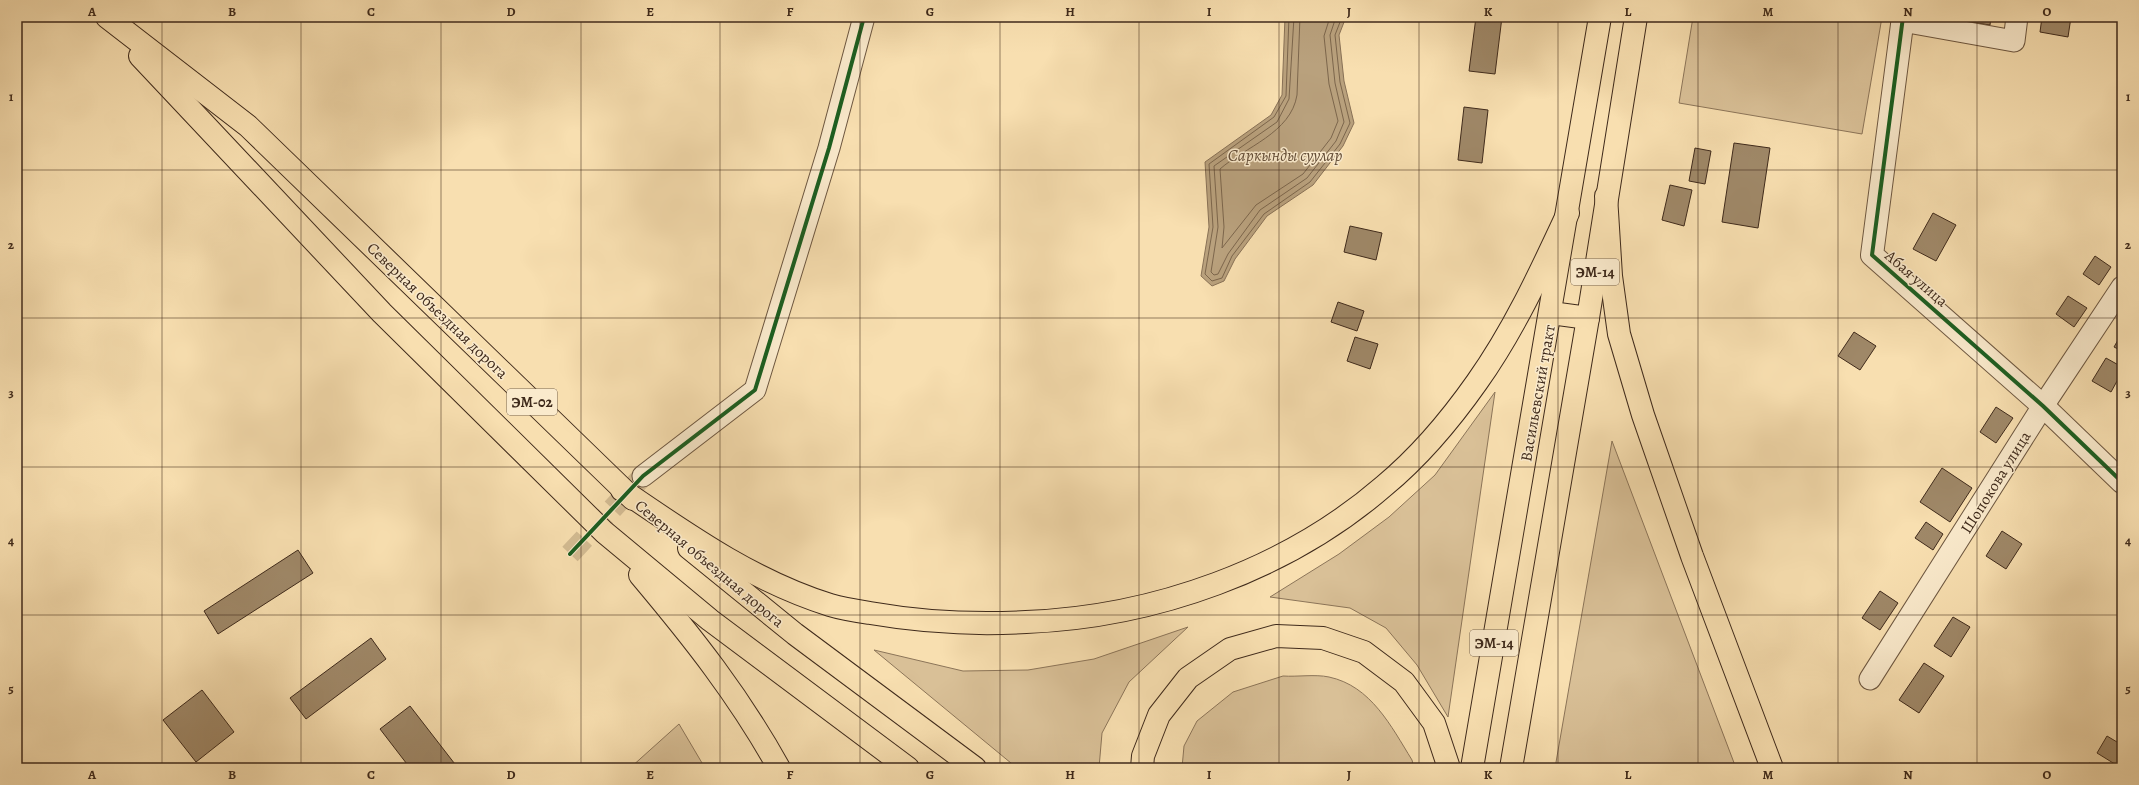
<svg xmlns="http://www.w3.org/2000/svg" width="2139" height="785" viewBox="0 0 2139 785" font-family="Alegreya,serif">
<rect width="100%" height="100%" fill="#f8dfb0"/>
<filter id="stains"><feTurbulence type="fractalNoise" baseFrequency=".005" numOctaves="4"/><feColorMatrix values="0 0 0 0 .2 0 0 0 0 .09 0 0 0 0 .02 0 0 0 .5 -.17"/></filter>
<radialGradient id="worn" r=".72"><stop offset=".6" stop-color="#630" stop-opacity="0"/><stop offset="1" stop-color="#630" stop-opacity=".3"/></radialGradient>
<g fill="#d9c097" stroke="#8c7559">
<polygon points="1693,17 1882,17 1862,134 1679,103"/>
<polygon points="1495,392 1448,717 1417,665 1386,628 1350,608 1270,597 1339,554 1389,517 1435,475"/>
<polygon points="1612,441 1736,768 1555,768"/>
<polygon points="1188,627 1129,682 1102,733 1099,768 1017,768 874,650 963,671 1028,670 1094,659"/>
<path d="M1283,676C1297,677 1315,674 1329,677C1371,686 1391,726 1412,760L1414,768H1182L1184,746L1197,721L1233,692Z"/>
<polygon points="679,724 705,768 630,768"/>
</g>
<polygon fill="#b9a17d" stroke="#887156" points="1285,17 1346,17 1339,35 1344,81 1354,123 1343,146 1313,185 1267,216 1235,259 1224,281 1212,286 1201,276 1209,227 1205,162 1271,115 1282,95"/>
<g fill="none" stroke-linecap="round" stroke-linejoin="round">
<g stroke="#7c664c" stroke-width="1">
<polyline points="1289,17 1286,96 1274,117 1209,164 1213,227 1205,274 1212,281 1222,278 1232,256 1264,214 1310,182 1340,144 1350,123 1340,82 1335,35 1342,17"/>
<polyline points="1294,17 1289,99 1277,122 1214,166 1218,227 1211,272 1214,275 1218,274 1228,254 1260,210 1307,178 1336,141 1344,122 1335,83 1330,35 1336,17"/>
<path d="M1300,17L1297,95C1291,133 1245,147 1220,169L1224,227L1222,248L1256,205L1303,174L1331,138L1338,121L1329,84L1324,36L1330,17"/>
</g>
</g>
<g fill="#9f8868" stroke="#3f2a1b">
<polygon points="1476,17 1502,17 1495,74 1469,71"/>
<polygon points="1965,17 1991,17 1990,25 1964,21"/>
<polygon points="2042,17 2071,17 2068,37 2040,32"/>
<polygon points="1464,107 1488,110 1482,163 1458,160"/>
<polygon points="1734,143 1770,148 1758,228 1722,222"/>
<polygon points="1695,148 1711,151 1705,184 1689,181"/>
<polygon points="1670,185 1692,190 1684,226 1662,220"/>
<polygon points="1933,213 1956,225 1936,261 1913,249"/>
<polygon points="1350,226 1382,233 1376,260 1344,252"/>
<polygon points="2095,256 2111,267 2099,285 2083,274"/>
<polygon points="2068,296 2087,308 2074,327 2056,314"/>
<polygon points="1338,302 1364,311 1357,331 1331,322"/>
<polygon points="1854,332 1876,346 1860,370 1838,356"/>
<polygon points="2122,333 2122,351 2114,347"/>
<polygon points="1355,337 1378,344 1370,369 1347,361"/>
<polygon points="2106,358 2122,367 2122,372 2111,392 2092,381"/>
<polygon points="1996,407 2013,418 1996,443 1980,432"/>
<polygon points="1942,468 1972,488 1950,522 1920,502"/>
<polygon points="1926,522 1943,534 1933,550 1915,538"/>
<polygon points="2002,531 2022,544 2006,569 1986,556"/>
<polygon points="298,550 313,573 218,634 204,611"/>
<polygon points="1880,591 1898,603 1880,630 1862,618"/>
<polygon points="1953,617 1970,627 1951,657 1934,646"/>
<polygon points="371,638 386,659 306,719 290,698"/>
<polygon points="1924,663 1944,676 1919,713 1899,700"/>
<polygon points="202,690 234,732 196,762 163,720"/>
<polygon points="410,706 458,768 410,768 380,729"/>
<polygon points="2107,736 2122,745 2122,760 2118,766 2097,753"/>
<polygon points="2089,763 2097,768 2086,768"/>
</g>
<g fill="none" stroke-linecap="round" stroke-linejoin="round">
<polyline stroke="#d3bb92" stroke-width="21" stroke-dasharray="21 10" stroke-linecap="butt" points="570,554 643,476"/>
<defs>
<g id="minor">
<polyline points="1902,21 2014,41 2017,17"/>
<polyline points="643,476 755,390 829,148 864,17"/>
<polyline points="1870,679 2043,406 2122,287"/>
</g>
<polyline id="tertiary" points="1903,17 1872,255 2043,406 2122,482"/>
<g id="primary">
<polyline points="1551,313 1588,318"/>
<polyline points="1472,768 1600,17"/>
<polyline points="1511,768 1588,318 1636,17"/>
</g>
<g id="trunk">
<polyline points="107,17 248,126 633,499"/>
<polyline points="140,56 382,313 604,532 710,620 908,768"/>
<polyline points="1606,196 1611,276 1619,334 1643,415 1692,556 1772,768"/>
<path d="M622,490C688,535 753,581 830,605C843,609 857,611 870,613C922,622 974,625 1026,622C1154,617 1287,570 1384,486C1419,457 1451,419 1477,382C1514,330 1541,271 1568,213"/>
<polyline points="689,548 795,634 975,768"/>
<path d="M640,575C693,638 739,696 779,768"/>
<polyline points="1142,768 1143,756 1159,715 1188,678 1230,649 1276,636 1323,638 1364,652 1404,682 1434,723 1449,768"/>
</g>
</defs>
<use href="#minor" stroke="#6d5740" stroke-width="23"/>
<use href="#tertiary" stroke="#6d5740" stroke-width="24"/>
<use href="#primary" stroke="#3f2a1b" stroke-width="24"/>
<use href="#trunk" stroke="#3f2a1b" stroke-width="24"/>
<use href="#minor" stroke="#faeacc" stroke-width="21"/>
<use href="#tertiary" stroke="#faeacc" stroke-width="22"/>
<use href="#primary" stroke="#f8dfb0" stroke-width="22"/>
<use href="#trunk" stroke="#f8dfb0" stroke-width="22"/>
<defs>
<g id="cycleway">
<polyline points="1903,17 1872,255 2043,406 2122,482"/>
<polyline points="570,554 643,476 755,390 829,148 864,17"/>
</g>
</defs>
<use href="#cycleway" stroke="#faeacc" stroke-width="6"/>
<use href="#cycleway" stroke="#1b5e20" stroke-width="4"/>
</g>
<path fill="none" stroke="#3f2a1b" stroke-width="1" stroke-opacity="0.55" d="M162,17V768M301,17V768M441,17V768M581,17V768M720,17V768M860,17V768M1000,17V768M1139,17V768M1279,17V768M1419,17V768M1558,17V768M1698,17V768M1838,17V768M1977,17V768M17,170H2122M17,318H2122M17,467H2122M17,615H2122"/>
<g text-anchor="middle" stroke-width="3" stroke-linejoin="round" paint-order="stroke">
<g fill="#faeacc" stroke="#776450" stroke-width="1">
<rect x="1571" y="259" width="48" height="26" rx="3"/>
<rect x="507" y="389" width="50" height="26" rx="3"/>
<rect x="1470" y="630" width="48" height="26" rx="3"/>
</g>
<g font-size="15" font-weight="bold" fill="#3f2a1b">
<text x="1595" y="277">ЭМ-14</text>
<text x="532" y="407">ЭМ-02</text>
<text x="1494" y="648">ЭМ-14</text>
</g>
<g font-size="16" fill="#3f2a1b" stroke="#faeacc">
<text transform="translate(1917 278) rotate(41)" y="6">Абая улица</text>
<text transform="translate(438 310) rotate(44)" y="6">Северная объездная дорога</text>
<text transform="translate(1537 393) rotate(-80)" y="6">Васильевский тракт</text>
<text transform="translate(1995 482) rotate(-58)" y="6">Шопокова улица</text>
<text transform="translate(710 563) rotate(40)" y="6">Северная объездная дорога</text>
</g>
<g font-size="17" font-style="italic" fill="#644e38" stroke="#faeacc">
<text x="1285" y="161">Саркынды суулар</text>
</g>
</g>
<rect width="2139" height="785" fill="none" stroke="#f8dfb0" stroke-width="44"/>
<rect x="22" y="22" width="2095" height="741" fill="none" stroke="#3f2a1b" stroke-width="1.5"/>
<g font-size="13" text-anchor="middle" font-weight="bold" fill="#3f2a1b">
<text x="92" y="16">A</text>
<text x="232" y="16">B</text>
<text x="371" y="16">C</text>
<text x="511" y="16">D</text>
<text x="650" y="16">E</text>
<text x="790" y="16">F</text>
<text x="930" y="16">G</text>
<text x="1070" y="16">H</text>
<text x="1209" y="16">I</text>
<text x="1349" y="16">J</text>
<text x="1488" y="16">K</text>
<text x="1628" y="16">L</text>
<text x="1768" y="16">M</text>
<text x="1908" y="16">N</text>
<text x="2047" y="16">O</text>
<text x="11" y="101">1</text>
<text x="2128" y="101">1</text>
<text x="11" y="249">2</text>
<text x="2128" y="249">2</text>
<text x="11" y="397">3</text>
<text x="2128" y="397">3</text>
<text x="11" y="545">4</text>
<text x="2128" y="545">4</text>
<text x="11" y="693">5</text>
<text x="2128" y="693">5</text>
<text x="92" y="779">A</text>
<text x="232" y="779">B</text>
<text x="371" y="779">C</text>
<text x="511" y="779">D</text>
<text x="650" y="779">E</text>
<text x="790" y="779">F</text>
<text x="930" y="779">G</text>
<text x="1070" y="779">H</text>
<text x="1209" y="779">I</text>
<text x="1349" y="779">J</text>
<text x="1488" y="779">K</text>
<text x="1628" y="779">L</text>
<text x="1768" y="779">M</text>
<text x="1908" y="779">N</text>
<text x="2047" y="779">O</text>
</g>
<rect width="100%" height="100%" filter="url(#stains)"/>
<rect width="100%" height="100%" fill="url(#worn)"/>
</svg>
